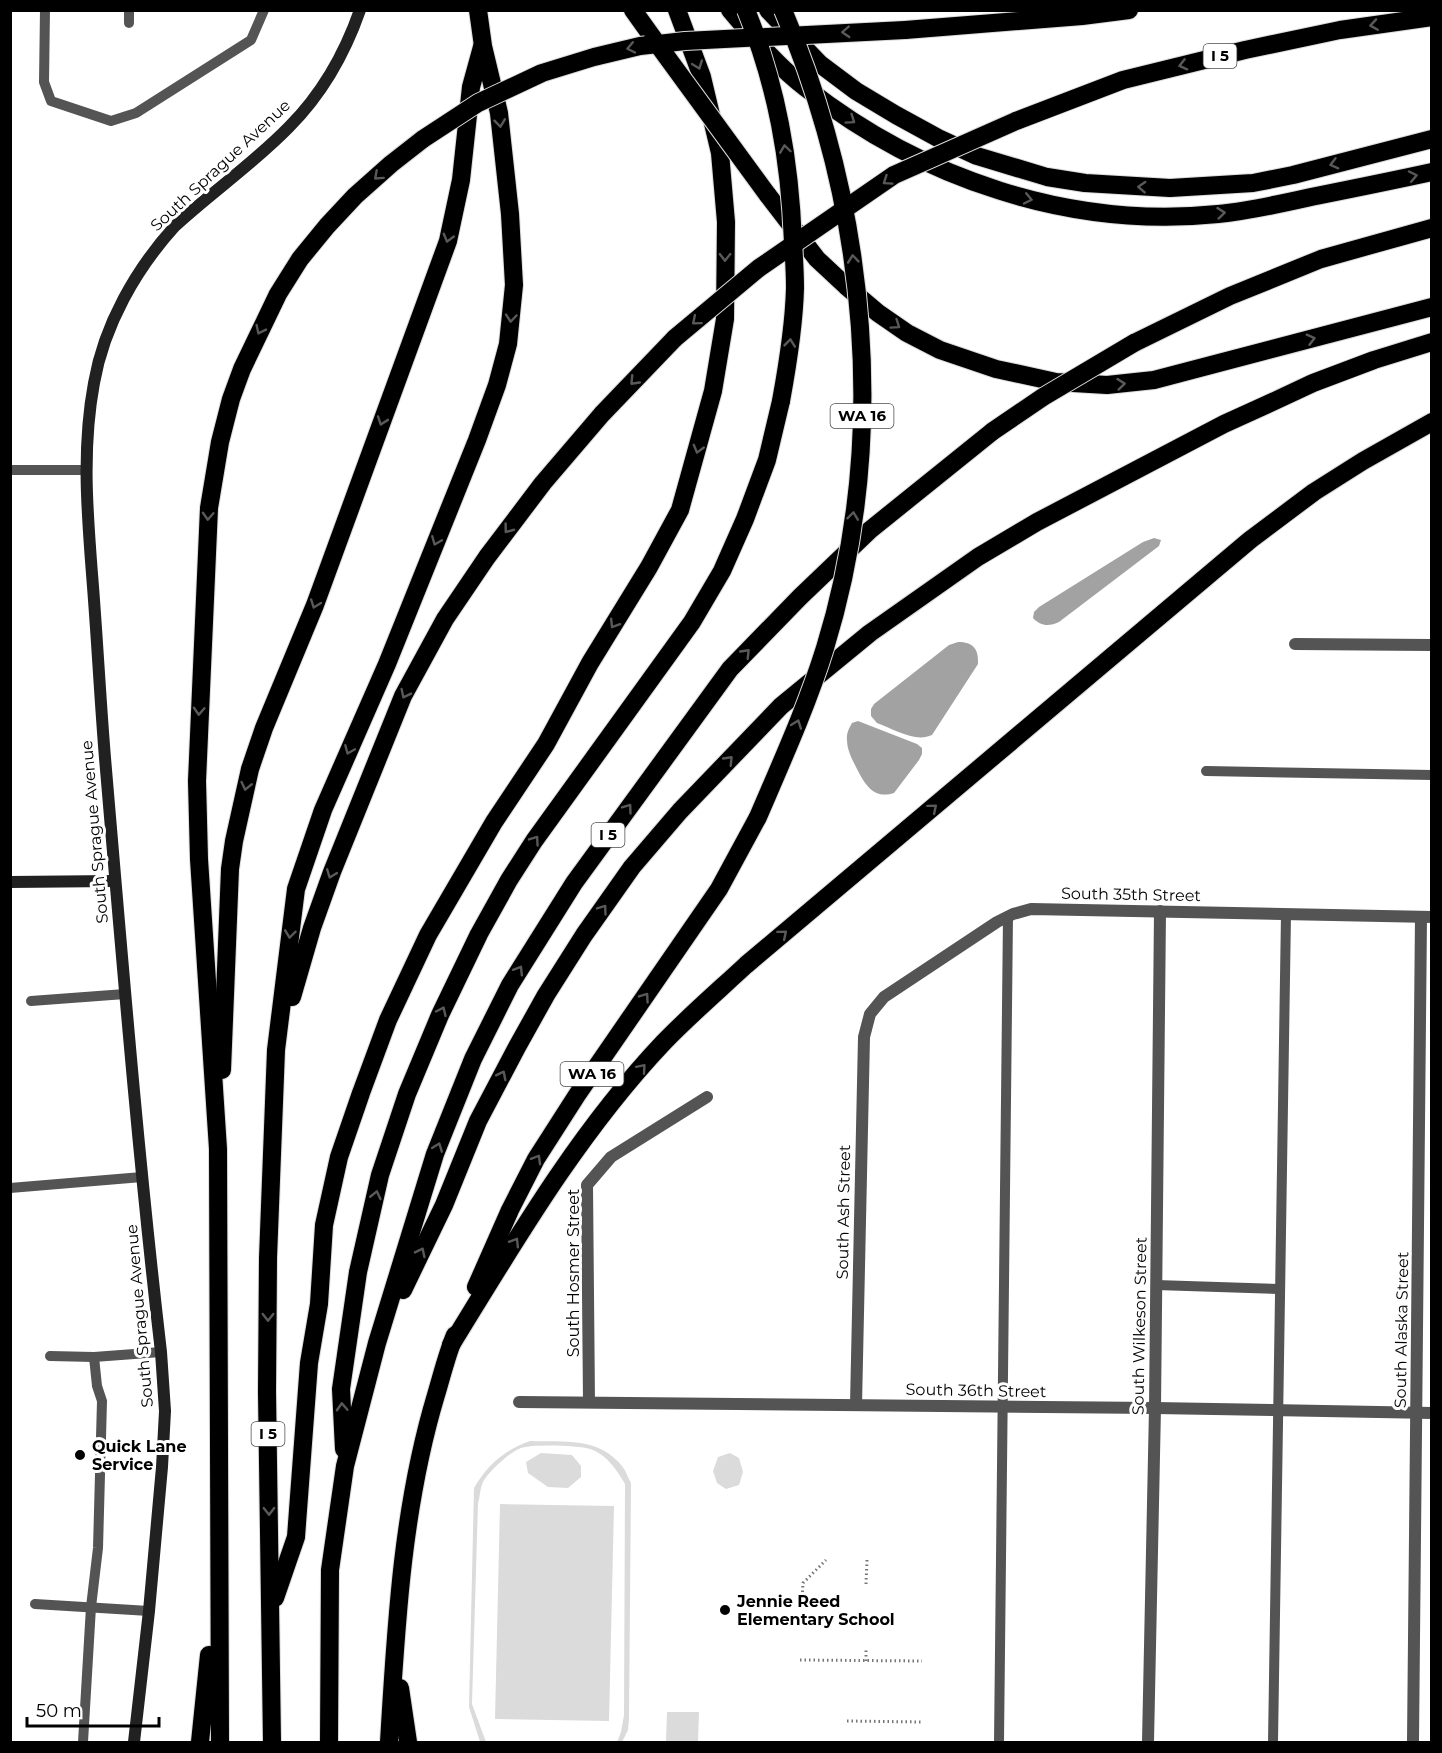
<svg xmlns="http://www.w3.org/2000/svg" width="1442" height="1753" viewBox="0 0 1442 1753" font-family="Montserrat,sans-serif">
<rect width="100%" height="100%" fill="#fff"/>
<g fill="#dbdbdb">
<path d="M530,1441C564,1442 599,1437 622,1466C626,1471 628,1478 631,1483L629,1719L628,1730L622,1742H617L621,1732L624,1715L625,1484C617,1470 606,1454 590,1449C578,1445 532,1444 521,1448C510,1452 489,1471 483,1482C480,1488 480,1497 478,1504L472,1704L486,1742H480L469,1707L474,1488C488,1464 505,1450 530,1441Z"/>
<polygon points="541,1453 572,1455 581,1466 581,1477 568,1488 548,1487 528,1473 526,1462"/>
<polygon points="730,1453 739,1458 743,1472 739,1485 726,1489 717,1483 713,1471 718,1457"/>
<polygon points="500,1504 614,1506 609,1721 495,1719"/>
<polygon points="667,1712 699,1712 698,1742 666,1742"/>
</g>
<g fill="#a2a2a2">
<path d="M1154,538L1161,540L1159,546L1059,622C1049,627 1040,626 1033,618L1034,612L1039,607L1143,542Z"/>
<path d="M958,642C973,642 979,649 978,664L932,735C915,743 894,729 877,723L871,716V709L874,704L949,645Z"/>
<path d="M858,721L917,744L922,748V754L919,760L894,793C873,800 864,783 856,767C852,759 847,750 847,740C846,734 849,728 852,723Z"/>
</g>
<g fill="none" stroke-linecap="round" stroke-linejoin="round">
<defs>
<g id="highway">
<polyline points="633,10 653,38"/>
<path d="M730,10C754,38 777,66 806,88C922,179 1070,229 1218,214C1249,211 1280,204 1311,197C1351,189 1391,181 1432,172"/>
<polyline points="768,10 820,64 856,91 896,115 938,138 977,156 1047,177 1085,183 1170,188 1253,183 1293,175 1432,139"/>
<polyline points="905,30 1082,16 1129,10"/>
<polyline points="1016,121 1123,80 1245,50 1340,30 1432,17"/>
<polyline points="767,194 817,259 846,286 878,313 907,333 940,350 996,369 1056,382 1107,385 1154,380 1432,307"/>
<polyline points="1134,343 1230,296 1321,259 1432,228"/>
<polyline points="292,997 312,928 332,872 403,696 445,619 487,557 543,483 602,414 675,338"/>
<polyline points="222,1070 230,869 234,841 250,769 264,728 315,605 448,241 461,180 471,87 482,47"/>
<polyline points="476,1287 510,1210 536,1159 577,1095 719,889 758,817"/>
<polyline points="403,1290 444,1205 478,1121 517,1047 546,995 584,935 632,867 680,811 781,706 870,633 978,557 1037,522 1224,424 1268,404 1313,383 1374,360 1432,342"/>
<path d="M451,1345C515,1241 578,1133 663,1043C689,1016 718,991 746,965L1250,540L1314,492L1363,461L1432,422"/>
<polyline points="344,1449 341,1389 358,1272 380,1175 407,1094 440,1015 479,934 509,880 534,841 692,622 722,571 745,519 767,460 781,401"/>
<polyline points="275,1598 296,1537 309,1363 319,1304 324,1225 339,1157 361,1093 388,1020 428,935 494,822 546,744 590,663 649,567 680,510 713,391 725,319 726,222 720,153 702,77 677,10"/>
<polyline points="400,1688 408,1742"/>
<polyline points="200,1742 209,1655"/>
<polyline points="220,1742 218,1149 199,859 197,781 209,508 220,442 231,399 242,369 278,294 300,259 327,226 355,196 391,164 423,139"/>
<polyline points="272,1742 267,1392 268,1258 276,1050 296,889 323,810 387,664 477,440 497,385 508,344 514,285 510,214 499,113 483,46 478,10"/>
<polyline points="329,1742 330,1570 345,1466 377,1343 435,1154 473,1059 510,985 574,883 730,669 800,597 870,530 993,431"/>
<path d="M389,1742C396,1626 402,1508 436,1395C442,1375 447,1354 455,1335"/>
</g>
</defs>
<use href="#highway" stroke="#dbdbdb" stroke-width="20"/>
<g stroke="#767676" stroke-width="3" stroke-dasharray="1.5 3" stroke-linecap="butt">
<polyline points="866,1584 867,1560"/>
<polyline points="802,1601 803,1583 826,1560"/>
<polyline points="800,1660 922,1661"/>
<polyline points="866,1661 866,1650"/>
<polyline points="847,1721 921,1722"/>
</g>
<g stroke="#545454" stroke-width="10">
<polyline points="45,10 44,82 51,101 111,121 136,113 251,40 264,10"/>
<polyline points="129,10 129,23"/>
<polyline points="10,470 86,470"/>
<polyline points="1206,771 1432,775"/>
<polyline points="31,1001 125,994"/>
<polyline points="10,1188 142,1177"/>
<polyline points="1156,1285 1280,1289"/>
<polyline points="50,1356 94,1357 161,1352"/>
<polyline points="35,1604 149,1611"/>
<polyline points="83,1742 91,1607 98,1548 102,1401 97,1386 94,1357"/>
<polyline points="999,1742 1008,916"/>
<polyline points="1273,1742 1286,914"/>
</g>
<g stroke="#545454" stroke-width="12">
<polyline points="1295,644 1432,645"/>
<polyline points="519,1402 1155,1408 1432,1413"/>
<polyline points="589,1402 587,1185 611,1157 707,1097"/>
<polyline points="856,1405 864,1037 870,1014 884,997 997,922 1013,914 1031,909 1432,917"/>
<polyline points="1148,1742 1155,1408 1160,911"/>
<polyline points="1413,1742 1421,917"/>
</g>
<g stroke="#212121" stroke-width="12">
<polyline points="10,882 115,881"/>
<path d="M134,1742L149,1611L162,1467L165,1411L161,1352C138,1155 122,957 105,758C100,697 97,635 92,574C87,510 82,447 94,383C104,325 136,269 175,226C212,192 254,163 289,127C321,95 345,53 360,10"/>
</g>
<use href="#highway" stroke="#000" stroke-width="18"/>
<defs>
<g id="highway-bridge">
<path d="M746,10C777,86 790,161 793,242C794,257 795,273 795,288C794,326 788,363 781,401"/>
<polyline points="653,38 767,194"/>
<polyline points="423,139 478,103 542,73 594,57 640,46 685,41 905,30"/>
<polyline points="675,338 759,268 894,175 1016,121"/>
<polyline points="993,431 1043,397 1134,343"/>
<path d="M758,817C782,761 807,706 825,648C889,440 868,210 783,10"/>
</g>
</defs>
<use href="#highway-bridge" stroke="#dbdbdb" stroke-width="20" stroke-linecap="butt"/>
<use href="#highway-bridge" stroke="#000" stroke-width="18"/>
</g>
<defs><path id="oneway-chevron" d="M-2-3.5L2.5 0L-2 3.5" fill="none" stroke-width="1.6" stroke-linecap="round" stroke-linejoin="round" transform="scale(1.5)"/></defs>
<g stroke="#595959">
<use href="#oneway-chevron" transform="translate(1374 25) rotate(171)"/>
<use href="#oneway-chevron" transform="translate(846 32) rotate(177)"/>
<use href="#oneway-chevron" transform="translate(631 48) rotate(168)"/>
<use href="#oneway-chevron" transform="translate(698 65) rotate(70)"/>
<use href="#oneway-chevron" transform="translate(1183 65) rotate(166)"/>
<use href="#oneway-chevron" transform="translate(851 120) rotate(35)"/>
<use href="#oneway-chevron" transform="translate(500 123) rotate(83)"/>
<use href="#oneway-chevron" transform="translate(785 149) rotate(-98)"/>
<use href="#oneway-chevron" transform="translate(1334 164) rotate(165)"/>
<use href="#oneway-chevron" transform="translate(378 176) rotate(138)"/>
<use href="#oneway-chevron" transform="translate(1413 176) rotate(-12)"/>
<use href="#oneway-chevron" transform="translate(887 181) rotate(146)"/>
<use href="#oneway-chevron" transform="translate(1142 187) rotate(-177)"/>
<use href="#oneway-chevron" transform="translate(1028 199) rotate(12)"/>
<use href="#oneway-chevron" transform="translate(1221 213) rotate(-6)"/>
<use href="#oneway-chevron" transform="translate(448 238) rotate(105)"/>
<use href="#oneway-chevron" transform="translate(725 257) rotate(91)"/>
<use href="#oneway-chevron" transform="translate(853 259) rotate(-96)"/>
<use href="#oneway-chevron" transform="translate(511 318) rotate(95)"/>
<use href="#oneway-chevron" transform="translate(696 321) rotate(140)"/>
<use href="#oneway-chevron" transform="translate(896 325) rotate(35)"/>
<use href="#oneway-chevron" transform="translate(260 330) rotate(116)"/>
<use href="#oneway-chevron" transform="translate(1311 339) rotate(-15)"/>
<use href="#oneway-chevron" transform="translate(790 343) rotate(-84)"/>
<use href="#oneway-chevron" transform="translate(634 381) rotate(134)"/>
<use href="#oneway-chevron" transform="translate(1121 384) rotate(-6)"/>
<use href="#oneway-chevron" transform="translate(382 421) rotate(109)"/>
<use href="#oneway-chevron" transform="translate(698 449) rotate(105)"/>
<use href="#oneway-chevron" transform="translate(208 516) rotate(93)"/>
<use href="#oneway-chevron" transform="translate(853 516) rotate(-83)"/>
<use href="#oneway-chevron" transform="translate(508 529) rotate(127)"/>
<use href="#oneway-chevron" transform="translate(436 541) rotate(112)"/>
<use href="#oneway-chevron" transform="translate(315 604) rotate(110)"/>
<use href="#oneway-chevron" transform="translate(614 624) rotate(122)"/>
<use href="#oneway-chevron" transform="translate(746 653) rotate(-46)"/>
<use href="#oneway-chevron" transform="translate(405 694) rotate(116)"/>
<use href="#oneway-chevron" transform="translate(199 711) rotate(93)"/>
<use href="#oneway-chevron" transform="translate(797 724) rotate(-70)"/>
<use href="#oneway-chevron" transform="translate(349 750) rotate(113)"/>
<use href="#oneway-chevron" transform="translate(729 760) rotate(-46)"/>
<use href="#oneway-chevron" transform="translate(246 786) rotate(103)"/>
<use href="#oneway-chevron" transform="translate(628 808) rotate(-54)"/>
<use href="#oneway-chevron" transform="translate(933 808) rotate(-40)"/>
<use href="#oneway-chevron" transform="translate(535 840) rotate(-55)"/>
<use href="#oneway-chevron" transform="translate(331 874) rotate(111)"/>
<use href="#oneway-chevron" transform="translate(603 909) rotate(-54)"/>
<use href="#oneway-chevron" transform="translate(290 934) rotate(97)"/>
<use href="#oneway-chevron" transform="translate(783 934) rotate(-40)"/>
<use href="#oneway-chevron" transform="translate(519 970) rotate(-58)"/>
<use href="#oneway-chevron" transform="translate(645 997) rotate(-55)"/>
<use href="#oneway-chevron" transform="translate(442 1011) rotate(-65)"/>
<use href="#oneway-chevron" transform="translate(642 1068) rotate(-49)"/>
<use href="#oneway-chevron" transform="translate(502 1075) rotate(-63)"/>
<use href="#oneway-chevron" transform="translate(438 1147) rotate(-69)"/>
<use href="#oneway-chevron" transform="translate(537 1159) rotate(-60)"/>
<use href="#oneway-chevron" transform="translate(376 1195) rotate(-77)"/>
<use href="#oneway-chevron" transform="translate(515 1242) rotate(-58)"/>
<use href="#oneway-chevron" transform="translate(421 1252) rotate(-64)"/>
<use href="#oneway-chevron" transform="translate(268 1317) rotate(90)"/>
<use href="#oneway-chevron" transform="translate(342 1407) rotate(-93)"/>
<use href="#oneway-chevron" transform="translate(269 1511) rotate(89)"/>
</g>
<g fill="#000" stroke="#fff" stroke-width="2">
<circle cx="80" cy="1455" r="6"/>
<circle cx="725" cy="1610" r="6"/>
</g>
<g text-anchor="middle" stroke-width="6" stroke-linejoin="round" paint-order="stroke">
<g fill="#fff" stroke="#4c4c4c" stroke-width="1.5">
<rect x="1203.5" y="44" width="33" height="24" rx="4.5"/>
<rect x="830.5" y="404" width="63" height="24" rx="4.5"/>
<rect x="591.5" y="823" width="33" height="24" rx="4.5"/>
<rect x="560.5" y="1062" width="63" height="24" rx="4.5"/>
<rect x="251.5" y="1422" width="33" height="24" rx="4.5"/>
</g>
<g font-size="15" font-weight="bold" fill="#000">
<text x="1220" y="61">I 5</text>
<text x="862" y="421">WA 16</text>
<text x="608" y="840">I 5</text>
<text x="592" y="1079">WA 16</text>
<text x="268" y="1439">I 5</text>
</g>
<g font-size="16" fill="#000" stroke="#fff">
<text transform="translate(220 165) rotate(-43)" y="6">South Sprague Avenue</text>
<text transform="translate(94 832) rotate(-95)" y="6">South Sprague Avenue</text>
<text transform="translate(1131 894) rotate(1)" y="6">South 35th Street</text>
<text transform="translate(843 1212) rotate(-89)" y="6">South Ash Street</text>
<text transform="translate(573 1273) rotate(-90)" y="6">South Hosmer Street</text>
<text transform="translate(139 1316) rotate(-95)" y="6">South Sprague Avenue</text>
<text transform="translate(1139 1326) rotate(-89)" y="6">South Wilkeson Street</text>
<text transform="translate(1401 1330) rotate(-89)" y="6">South Alaska Street</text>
<text transform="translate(976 1390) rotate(1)" y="6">South 36th Street</text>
</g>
<g font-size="16" font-weight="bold" fill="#000" stroke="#fff" text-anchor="start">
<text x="92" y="1452">Quick Lane<tspan x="92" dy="18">Service</tspan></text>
<text x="737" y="1607">Jennie Reed<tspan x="737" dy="18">Elementary School</tspan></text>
</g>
</g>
<rect width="1442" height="1753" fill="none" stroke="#000000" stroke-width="24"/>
<path d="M27 1717v9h132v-9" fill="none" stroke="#000000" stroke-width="3"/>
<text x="36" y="1717" font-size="18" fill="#000000" stroke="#ffffff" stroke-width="4.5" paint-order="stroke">50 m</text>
</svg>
